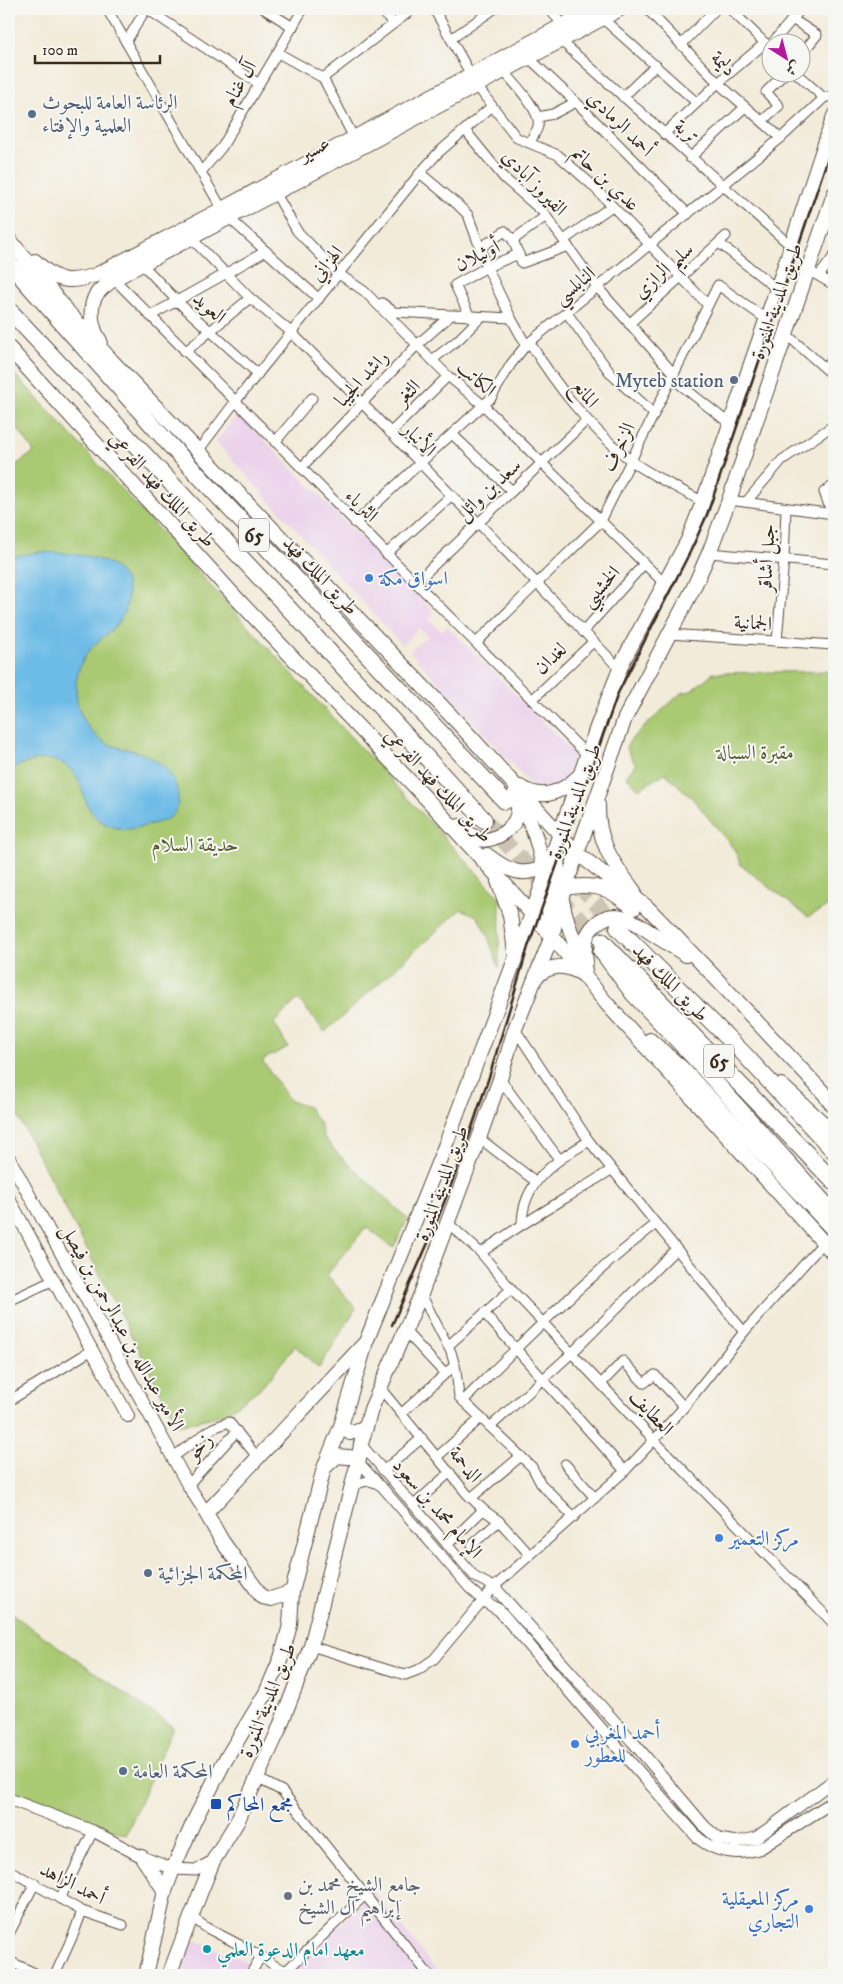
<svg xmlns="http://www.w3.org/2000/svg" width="843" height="1984" viewBox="0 0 843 1984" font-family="'IM FELL DW Pica',Amiri,serif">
<rect width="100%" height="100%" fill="#f6f6f2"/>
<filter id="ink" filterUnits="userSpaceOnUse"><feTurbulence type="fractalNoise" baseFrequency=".02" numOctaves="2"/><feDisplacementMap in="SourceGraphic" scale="10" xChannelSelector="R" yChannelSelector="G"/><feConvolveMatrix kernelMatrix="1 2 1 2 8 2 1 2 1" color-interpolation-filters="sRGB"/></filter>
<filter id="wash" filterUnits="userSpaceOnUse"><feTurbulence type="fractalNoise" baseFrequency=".0096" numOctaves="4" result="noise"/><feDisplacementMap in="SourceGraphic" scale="20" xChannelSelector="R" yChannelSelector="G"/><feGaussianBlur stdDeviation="1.12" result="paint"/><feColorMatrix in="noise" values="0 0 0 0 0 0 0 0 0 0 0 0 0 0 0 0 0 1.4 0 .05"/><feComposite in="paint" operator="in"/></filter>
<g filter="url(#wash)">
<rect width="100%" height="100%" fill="#f2ebd9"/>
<g fill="#ebd1eb">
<polygon points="238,413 434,612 429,620 441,631 447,626 575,754 564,781 557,788 534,787 526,780 410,651 428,636 419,628 402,645 216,442"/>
<polygon points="363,1878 440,1975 287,1975 360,1905"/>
<polygon points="192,1939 278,1975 181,1975"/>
</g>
<g fill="#a9c972" stroke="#727a48">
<polygon points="9,368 500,898 499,968 487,934 477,916 461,909 325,1032 298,999 274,1023 288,1047 262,1060 290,1101 308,1107 320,1124 324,1137 336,1152 408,1219 393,1248 366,1227 327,1275 356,1308 319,1368 295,1346 262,1387 225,1414 178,1426 9,1099 9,470 34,452 9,416"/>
<polygon points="834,671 834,903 808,917 741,865 734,849 693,799 665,773 639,789 626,776 636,765 626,748 630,740 681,693 691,691 713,673"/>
<polygon points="9,1612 173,1727 126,1835 9,1791"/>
</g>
<path fill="#6dbbe7" stroke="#547282" d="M39,552C66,553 121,553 127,587C129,598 127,609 121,619C112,633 98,638 89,651C73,671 72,700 85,722C90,730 97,739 106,743C115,748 126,748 135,751C157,758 177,772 178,797C179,806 175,815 167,819C162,822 154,823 149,825C142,826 134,829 127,829C113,830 95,820 89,808C82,796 81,776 69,768C49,752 29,762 9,769V559L19,555Z"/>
</g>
<g filter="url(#ink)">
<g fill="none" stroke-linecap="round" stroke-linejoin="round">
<polyline stroke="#cdc4b4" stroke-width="15" stroke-dasharray="15 8" stroke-linecap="butt" points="574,915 601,951"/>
<g stroke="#cdc4b4" stroke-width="16" stroke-dasharray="16 8" stroke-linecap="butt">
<polyline points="484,820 541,880"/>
<polyline points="531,831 618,928"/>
<polyline points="558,898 602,941"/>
</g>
<defs>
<g id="minor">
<polyline points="107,9 222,209"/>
<polyline points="147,9 259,84"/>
<polyline points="264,9 293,27"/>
<polyline points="379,9 394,23"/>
<polyline points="434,9 471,75"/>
<polyline points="549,9 563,25"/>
<polyline points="647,9 718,83 781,138"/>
<polyline points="730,9 770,48"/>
<polyline points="602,18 697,103"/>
<polyline points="792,19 817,35 800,56"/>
<polyline points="451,39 494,9"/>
<polyline points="561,41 791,246"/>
<polyline points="126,42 146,9"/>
<polyline points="773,42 801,9"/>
<polyline points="681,45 716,9"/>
<polyline points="278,53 323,78 354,138"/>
<polyline points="528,57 580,106 688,214"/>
<path d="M503,70C512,81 542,111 538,126C537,131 532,137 530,143"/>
<polyline points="795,72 824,98"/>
<polyline points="323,78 413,9"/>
<polyline points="476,85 517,138 558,155 591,184 708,305"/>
<polyline points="623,97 656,65"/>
<polyline points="538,117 553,114 576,102"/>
<polyline points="762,121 779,106 766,92 786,72"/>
<polyline points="465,130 504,178 543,212 598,288 674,374"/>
<polyline points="664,134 718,83 765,43"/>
<polyline points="690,158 745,107"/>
<polyline points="201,172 222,147 303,9"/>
<polyline points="420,173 457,204 468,215 487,267 511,318 526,345"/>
<polyline points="275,192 297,231 339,274 364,291 448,376 483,405 665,584"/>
<polyline points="228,217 319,299"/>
<polyline points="191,238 250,298 291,332 362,403 620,669"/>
<polyline points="513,240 546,216"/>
<polyline points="564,240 612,206"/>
<polyline points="719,243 777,289"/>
<polyline points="480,248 505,231 513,240 522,263 568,246"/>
<polyline points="142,264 178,302 258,374"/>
<polyline points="808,270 834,285"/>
<polyline points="819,276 834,256"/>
<polyline points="114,279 587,755"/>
<polyline points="382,303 394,312 511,318"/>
<polyline points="567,313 611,374 654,414"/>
<polyline points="150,316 266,251"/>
<polyline points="470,317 455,285 487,267 519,254"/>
<polyline points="629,324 726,236"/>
<polyline points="786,334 834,376"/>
<path d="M530,343C558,388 588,426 629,459C649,475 681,489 703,502"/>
<polyline points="185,352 250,298"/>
<polyline points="432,360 458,340 481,317"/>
<polyline points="829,371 834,350"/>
<polyline points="672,378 730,424"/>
<polyline points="390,433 448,376"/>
<polyline points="452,434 512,491"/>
<polyline points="275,442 312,398"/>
<polyline points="198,451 235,402 420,173 438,153 491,107"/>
<polyline points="301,468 417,345 450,316"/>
<polyline points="729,500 834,514"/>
<polyline points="746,502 782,460 834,425"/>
<polyline points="832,514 824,492 834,485"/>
<polyline points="355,523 491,398 511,364 526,345 781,138 824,98 834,95"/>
<polyline points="709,553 834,564"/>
<polyline points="386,554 451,496"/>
<polyline points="415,583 586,421"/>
<polyline points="583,632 644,564"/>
<polyline points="669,634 834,645"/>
<polyline points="777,641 784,559 786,508"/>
<polyline points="476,643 601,521 718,285 766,319"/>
<polyline points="532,700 593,642"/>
<polyline points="515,1029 589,1141 744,1332"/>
<polyline points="500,1079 559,1159"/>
<polyline points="479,1138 535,1181"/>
<polyline points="447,1222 481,1253 511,1289 654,1440 834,1624"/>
<polyline points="9,1225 20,1220"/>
<path d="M522,1225C522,1181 556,1161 589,1141"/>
<path d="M481,1253C522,1222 568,1198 611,1170"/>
<polyline points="421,1294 451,1352 456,1370 459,1397 532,1467 541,1484 574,1517"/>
<polyline points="9,1301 54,1280"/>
<polyline points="484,1313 625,1471"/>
<polyline points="405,1331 445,1374"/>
<polyline points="448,1346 511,1289"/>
<polyline points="601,1384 623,1361 644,1383 655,1375 684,1407"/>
<polyline points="381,1389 467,1494 485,1511 499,1521 530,1555"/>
<polyline points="9,1401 92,1350"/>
<path d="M463,1401C525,1340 587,1277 656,1224"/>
<polyline points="402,1413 455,1365"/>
<polyline points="490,1427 572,1353 676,1249"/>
<polyline points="361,1444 475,1577 494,1587"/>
<polyline points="438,1456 481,1418"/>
<polyline points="173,1457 213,1428 229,1422 254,1453"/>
<polyline points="358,1461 377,1482"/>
<polyline points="565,1464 595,1498"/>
<polyline points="383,1471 422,1438"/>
<polyline points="188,1485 237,1431"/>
<path d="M352,1486C364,1481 371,1478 382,1487L469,1588L484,1601"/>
<polyline points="471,1498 521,1456"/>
<polyline points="414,1505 450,1472"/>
<polyline points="447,1545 483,1510"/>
<polyline points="472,1545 499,1521"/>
<polyline points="311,1646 405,1675 418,1670 434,1659 494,1587 625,1471 654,1440 684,1407 744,1332 823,1243"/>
<polyline points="257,1778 282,1791 429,1975"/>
<polyline points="9,1870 82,1911 123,1925"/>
<polyline points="60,1899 93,1831"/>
<polyline points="190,1916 207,1928 261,1956 275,1966 296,1975"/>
<polyline points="9,1934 35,1883"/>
<polyline points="9,1961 39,1975"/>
<polyline points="286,1971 365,1895"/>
<polyline points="55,1975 74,1933 82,1911"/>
<polyline points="250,1975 261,1956"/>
</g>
<g id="tertiary">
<polyline points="494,1587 633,1742 705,1827 719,1839 736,1842 756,1838 834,1780"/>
<path d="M484,1601L499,1610L624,1755L698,1838C718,1854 738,1856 761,1848L834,1801"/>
<polyline points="9,1799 93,1831 142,1857 173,1869 196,1870 213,1861"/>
</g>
<g id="secondary">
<polyline points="9,1158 188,1485 206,1513"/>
<polyline points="9,1199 128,1416"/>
</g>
<g id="primary">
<polyline points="9,239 68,312 112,361 459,724 577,853 647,907 709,971 834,1104"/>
<path d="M35,261C56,282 68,284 96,275L222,209L593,9"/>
<path d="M100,341C92,329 88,309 96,295C100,289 107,284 114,279L620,9"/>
<polyline points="9,348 239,601 438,811 552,936 607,1004 834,1254"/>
<path d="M520,787C543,801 561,793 579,776"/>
<path d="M515,793C542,834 545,880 551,927"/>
<path d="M598,805C597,841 613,864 634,891"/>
<path d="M459,826C465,830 472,837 479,839C495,843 518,827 518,809C518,806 516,801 515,798"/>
<path d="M558,848C554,890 570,932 585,970"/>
<path d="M487,855C509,872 524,879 551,864"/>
<polyline points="498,881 510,915 515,952"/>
<path d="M536,908C550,886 583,882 607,890C616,894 625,902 634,908"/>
<path d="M586,961C583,950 585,936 592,928C612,904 634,921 653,934C664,941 675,948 686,955"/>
<path d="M536,977C551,964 565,964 582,974"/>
<polyline points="650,1040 682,1068 834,1231"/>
<polyline points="781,1085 834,1133"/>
<polyline points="365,1346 341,1426 350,1433 366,1427"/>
<polyline points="326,1466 337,1456 359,1458"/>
<polyline points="292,1592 271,1599 262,1597 222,1541 206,1513 366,1342 447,1141 532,914 597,727 623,661 688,540 703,502 777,289 834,116"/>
<polyline points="142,1857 165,1891"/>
<polyline points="146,1975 165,1891 173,1869 195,1819 223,1764 266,1693 281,1658 290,1625 292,1592 324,1468 341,1426"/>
<polyline points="169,1975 201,1891 213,1861 237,1822 277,1734 311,1646 359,1458 361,1444 371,1409 421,1294 479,1138 500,1079 515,1029 552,936 562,896 625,718 693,589 709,553 729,500 834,194"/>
</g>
<polyline id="trunk" points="601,951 633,994 692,1056 834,1213"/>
<g id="motorway">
<polyline points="9,263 169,444 505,801"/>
<polyline points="9,310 322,644 484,820"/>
<polyline points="618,928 743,1053 834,1151"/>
<polyline points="602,941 834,1182"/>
<polyline points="828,1098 834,1105"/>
</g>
</defs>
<use href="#minor" stroke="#56473a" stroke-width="11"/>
<use href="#tertiary" stroke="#56473a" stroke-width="13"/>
<use href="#secondary" stroke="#56473a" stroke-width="14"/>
<use href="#primary" stroke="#56473a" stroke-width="16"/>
<use href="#trunk" stroke="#56473a" stroke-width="17"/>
<use href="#motorway" stroke="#56473a" stroke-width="18"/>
<use href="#minor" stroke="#fff" stroke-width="9"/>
<use href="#tertiary" stroke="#fff" stroke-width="11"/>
<use href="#secondary" stroke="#fff" stroke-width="12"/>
<use href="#primary" stroke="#fff" stroke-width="14"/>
<use href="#trunk" stroke="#fff" stroke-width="15"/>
<use href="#motorway" stroke="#fff" stroke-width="16"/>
<polyline stroke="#3b2a1e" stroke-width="2.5" points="392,1325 431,1236 464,1151 490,1074 528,947 618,693 690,552 707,515 834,140"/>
</g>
</g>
<g fill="#5c6f8a" stroke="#f6f6f2" stroke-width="2">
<circle cx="32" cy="114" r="5"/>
<circle cx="734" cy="380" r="5"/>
<circle cx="148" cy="1573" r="5"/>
<circle cx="123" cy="1771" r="5"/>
</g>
<g fill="#3f7fe0" stroke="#f6f6f2" stroke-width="2">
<circle cx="369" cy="578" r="5"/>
<circle cx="719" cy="1538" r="5"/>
<circle cx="575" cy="1744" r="5"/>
<circle cx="809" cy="1909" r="5"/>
</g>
<rect fill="#1a4fb4" stroke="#f6f6f2" stroke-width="2" x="210" y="1798" width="12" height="12" rx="2.5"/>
<circle fill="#6b7280" stroke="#f6f6f2" stroke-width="2" cx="288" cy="1896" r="5"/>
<circle fill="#0f9aa8" stroke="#f6f6f2" stroke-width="2" cx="207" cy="1949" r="5"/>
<g text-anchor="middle" stroke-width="4" stroke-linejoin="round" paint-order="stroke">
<g fill="#f6f6f2" stroke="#73675e" stroke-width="1">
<rect x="239" y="518.5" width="30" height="33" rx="4"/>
<rect x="704" y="1044.5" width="30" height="33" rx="4"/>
</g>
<g font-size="19" font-weight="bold" fill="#3b2a1e">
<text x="254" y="542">65</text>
<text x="719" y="1068">65</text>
</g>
<g font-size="20" fill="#3b2a1e" stroke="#f6f6f2">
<text transform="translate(724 63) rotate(45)" y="7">دليمة</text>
<text transform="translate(239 83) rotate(-60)" y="7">آل غنام</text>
<text transform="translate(621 123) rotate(45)" y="7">أحمد الرمادي</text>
<text transform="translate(687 131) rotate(42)" y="7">تربة</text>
<text transform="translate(314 148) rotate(-28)" y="7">عسير</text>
<text transform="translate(606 178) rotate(43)" y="7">عدي بن حاتم</text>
<text transform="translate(535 182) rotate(46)" y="7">الفيروز آبادي</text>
<text transform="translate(477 255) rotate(-26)" y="7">أوثيلان</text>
<text transform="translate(326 263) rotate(-51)" y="7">الهزاني</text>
<text transform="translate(663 270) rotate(-42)" y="7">سليم الرازي</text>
<text transform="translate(574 285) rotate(-39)" y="7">النابلسي</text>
<text transform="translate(776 301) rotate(-71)" y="7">طريق المدينة المنورة</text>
<text transform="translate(210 307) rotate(42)" y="7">العويد</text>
<text transform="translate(361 378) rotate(-47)" y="7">راشد الجيبا</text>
<text transform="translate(477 378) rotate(41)" y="7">الكاتب</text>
<text transform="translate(407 392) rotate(-45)" y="7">الثغر</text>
<text transform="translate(586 393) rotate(51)" y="7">المانع</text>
<text transform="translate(420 439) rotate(46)" y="7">الأنبار</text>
<text transform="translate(618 447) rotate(-64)" y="7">الزخرف</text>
<text transform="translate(163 489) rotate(48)" y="7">طريق الملك فهد الفرعي</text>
<text transform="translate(488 489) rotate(-43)" y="7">سعد بن وائل</text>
<text transform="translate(362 505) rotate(45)" y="7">الثرياء</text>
<text transform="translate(766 558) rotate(-87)" y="7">جبل أشاقر</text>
<text transform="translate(321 575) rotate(47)" y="7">طريق الملك فهد</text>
<text transform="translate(600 586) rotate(-48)" y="7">الخشيبي</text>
<text transform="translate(753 622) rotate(4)" y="7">الجمانية</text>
<text transform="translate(550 658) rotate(-43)" y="7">لغدان</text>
<text transform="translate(439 785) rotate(47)" y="7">طريق الملك فهد الفرعي</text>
<text transform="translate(574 801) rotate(-70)" y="7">طريق المدينة المنورة</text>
<text transform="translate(671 982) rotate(46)" y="7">طريق الملك فهد</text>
<text transform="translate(441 1183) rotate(-70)" y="7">طريق المدينة المنورة</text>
<text transform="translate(123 1327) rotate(61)" y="7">الأمير عبدالله بن عبدالرحمن بن فيصل</text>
<text transform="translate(652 1412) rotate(47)" y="7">العطايف</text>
<text transform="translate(199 1446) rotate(-48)" y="7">زخو</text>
<text transform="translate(466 1464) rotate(51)" y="7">الدحمة</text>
<text transform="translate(438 1508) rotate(49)" y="7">الإمام محمد بن سعود</text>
<text transform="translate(267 1700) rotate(-68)" y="7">طريق المدينة المنورة</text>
<text transform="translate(73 1883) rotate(27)" y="7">أحمد الزاهد</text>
</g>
<g font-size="20" fill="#4e5e75" stroke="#f6f6f2" text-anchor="start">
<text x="42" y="109">الرئاسة العامة للبحوث<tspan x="42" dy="23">العلمية والإفتاء</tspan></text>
<text x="724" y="387" text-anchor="end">Myteb station</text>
<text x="158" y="1580">المحكمة الجزائية</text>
<text x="133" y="1778">المحكمة العامة</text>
</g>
<g font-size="20" fill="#366cbe" stroke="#f6f6f2" text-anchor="start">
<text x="379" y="585">اسواق مكة</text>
<text x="729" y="1545">مركز التعمير</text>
<text x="585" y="1739">أحمد المغربي<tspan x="585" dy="23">للعطور</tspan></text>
<text x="799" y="1905" text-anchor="end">مركز المعيقلية<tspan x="799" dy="23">التجاري</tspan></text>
</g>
<g font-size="20" fill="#5c5a37" stroke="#f6f6f2">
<text x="755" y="759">مقبرة السبالة</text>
<text x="195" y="851">حديقة السلام</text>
</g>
<g font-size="20" fill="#164399" stroke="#f6f6f2" text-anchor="start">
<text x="227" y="1811">مجمع المحاكم</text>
</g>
<g font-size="20" fill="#5b616d" stroke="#f6f6f2" text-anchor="start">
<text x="298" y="1891">جامع الشيخ محمد بن<tspan x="298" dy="23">إبراهيم آل الشيخ</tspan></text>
</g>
<g font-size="20" fill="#0d838f" stroke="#f6f6f2" text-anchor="start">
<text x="217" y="1956">معهد امام الدعوة العلمي</text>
</g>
</g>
<rect width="843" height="1984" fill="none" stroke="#f6f6f2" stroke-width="30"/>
<g transform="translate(786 58) rotate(144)"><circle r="24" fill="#f6f6f2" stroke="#aba49d"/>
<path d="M0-4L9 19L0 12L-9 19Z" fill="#b5179e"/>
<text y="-8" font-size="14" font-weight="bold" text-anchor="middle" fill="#3b2a1e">ش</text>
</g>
<path d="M35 55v8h125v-8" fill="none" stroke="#3b2a1e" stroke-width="2.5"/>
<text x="42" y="55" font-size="15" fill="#3b2a1e" stroke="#f6f6f2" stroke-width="4" paint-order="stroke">100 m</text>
</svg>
